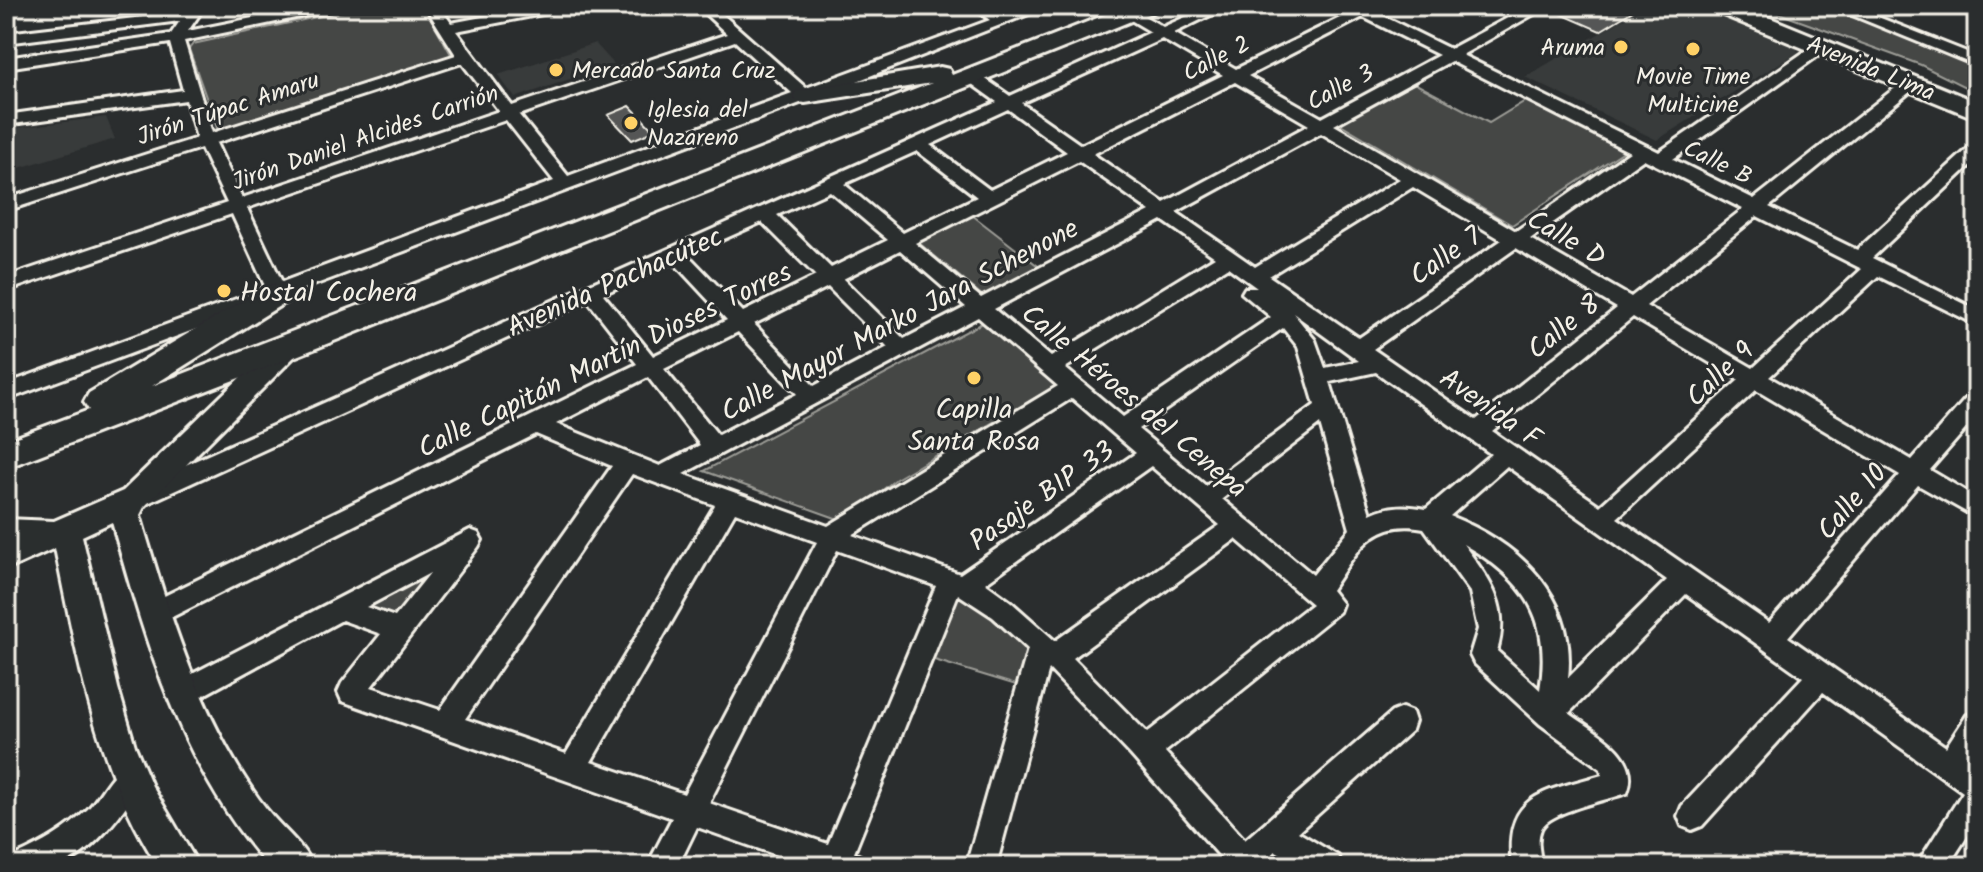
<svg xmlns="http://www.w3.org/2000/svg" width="1983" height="872" viewBox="0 0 1983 872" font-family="Kalam,sans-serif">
<rect width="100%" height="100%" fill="#2a2d2e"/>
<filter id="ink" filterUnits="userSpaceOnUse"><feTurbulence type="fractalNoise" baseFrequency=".0125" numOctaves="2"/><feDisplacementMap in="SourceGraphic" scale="16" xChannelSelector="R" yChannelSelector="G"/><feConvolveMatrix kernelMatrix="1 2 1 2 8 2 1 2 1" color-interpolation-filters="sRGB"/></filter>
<g filter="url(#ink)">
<g fill="#373a3a">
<polygon points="1646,6 1695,6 1796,47 1798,52 1657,140 1525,77"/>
<polygon points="595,43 614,64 515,98 498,75"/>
<polygon points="106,117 115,139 6,172 6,129"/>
</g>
<g fill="#444645" stroke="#9c9c96" stroke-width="2">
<polygon points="367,6 424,6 452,56 450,61 218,131 189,49 193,44"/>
<polygon points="1759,6 1834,6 1977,62 1977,93 1921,65"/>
<polygon points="1414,83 1489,123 1532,97 1630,147 1512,225 1339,123"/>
<polygon points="972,215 1038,266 984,297 919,243"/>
<polygon points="982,323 1057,385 896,479 844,521 704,471"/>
<polygon points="450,559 399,621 363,608"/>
<polygon points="956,591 987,604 1035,648 1026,688 928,658"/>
</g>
<g fill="#555756" stroke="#f4f1e8" stroke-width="2">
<polygon points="1577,6 1641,6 1600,31 1561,14"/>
<polygon points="630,106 654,131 632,140 608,115"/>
</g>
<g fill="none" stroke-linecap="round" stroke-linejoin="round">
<defs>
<g id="minor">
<path d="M191,6H205L188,31L312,6H341L334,10L184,41L212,133L456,55L425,6H439L451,23L540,6H570L563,10L456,31L512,106L727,34L697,6H713L806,88L990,20L971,6H988L1003,15L1028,6H1049L811,99L6,400V384L266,288L232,214L6,291V277L227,203L201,148L6,211V199L197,138L186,100L6,125V115L183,90L170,43L6,68V58L171,34L180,21L6,43V33L187,12ZM735,41L792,93L568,176L519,115ZM462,63L499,111L242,198L216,143ZM506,120L554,181L282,282L247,208Z"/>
<path d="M1210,6H1229L1174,33L1236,69L1352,12L1350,6H1382L1375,12L1450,49L1530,6H1548L1462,55L1659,152L1816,44H1826V50L1673,159L1754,199L1904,81H1916V87L1769,207L1857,250L1971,146L1977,145V159L1872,258L1977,310V325L1878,276L1769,377L1912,460L1969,395L1977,393V416L1930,470L1977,498V518L1918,485L1788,637L1946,747L1967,715L1977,711V748L1968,762L1977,768V821L1948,866H1916L1963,792L1823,692L1702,826L1692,830L1682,826L1678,816L1682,806L1803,677L1686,594L1569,713C1594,732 1643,754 1627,793C1608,800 1549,811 1541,829C1536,840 1540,854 1542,866H1512C1503,793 1544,792 1602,775L1601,769L1540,724L1474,663L1470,655L1478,629L1470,592L1424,528C1372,518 1357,552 1331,590L1342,604L1339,612L1165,752L1245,840L1392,712L1402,708L1412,712L1415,721L1412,730L1298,832L1338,856L1343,866H1300L1276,851L1259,866H1222L1224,861L1131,755L1049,669L996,866H966L1028,649L993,617L958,594L854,853L860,856L865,866H808L697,827L678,866H647L672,818L342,701L338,692L342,683L381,634L342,620L189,703L180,706L171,703L167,694L171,685L470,530L478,533L482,540L478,547L371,687L440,710L612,466L536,434L162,622L153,625L144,622L140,614L144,606L637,364L588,301L150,502L142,504L134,502L130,495L134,488L997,102L965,79V73H977L1010,96L1151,32L1124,16V10H1134L1163,27ZM1363,17L1439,55L1322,118L1248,76ZM1162,39L1223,75L1081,145L1021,103ZM1451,61L1630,152L1516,231L1334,125ZM1235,82L1309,125L1164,203L1093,154ZM1008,109L1067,152L990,190L930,145ZM1321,133L1400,179L1255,267L1176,212ZM917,151L977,197L903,233L844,184ZM1644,159L1743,209L1631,297L1530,239ZM1079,161L1150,211L981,298L915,243ZM1413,187L1502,240L1359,338L1269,276ZM830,191L888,240L831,268L777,215ZM1757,216L1862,269L1753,368L1646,306ZM1162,220L1215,257L1051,357L994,309ZM762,222L816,276L743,312L688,255ZM1516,248L1617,308L1476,420L1373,349ZM900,250L966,307L904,339L843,279ZM673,262L727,320L653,356L603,294ZM1228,267L1257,288H1245L1242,293L1271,317L1123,417L1065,368ZM828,287L888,347L814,386L754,324ZM1293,313L1359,361L1325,368L1315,340ZM978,317L1058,386L828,526L683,474ZM1633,317L1739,380L1600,506L1492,431ZM1283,328L1298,347L1315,405L1206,486L1138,429ZM738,332L797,394L718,435L664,369ZM1376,372L1491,454L1426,509C1406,505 1389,505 1370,514L1330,382ZM648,377L700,445L660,466L556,424ZM1756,390L1900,475L1769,623L1617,518ZM1072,398L1136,453L960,574L852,535ZM1320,424L1350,529L1313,575L1222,499ZM1151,466L1220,525L1055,641L1011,602L985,583ZM1507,466L1667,580L1568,678C1577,597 1521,544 1450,516ZM632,474L715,505L566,754L465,719ZM735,512L817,542L684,794L591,762ZM1236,539L1312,604L1147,733L1073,658ZM1463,544C1524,579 1552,617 1540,690L1497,651C1511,606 1489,579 1463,544ZM837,550L936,586L828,844L709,803ZM430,573L395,617L366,607Z"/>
<polygon points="1830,6 1850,6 1977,56 1977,66"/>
<path d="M129,763L139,767L143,777C131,805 88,861 55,866C41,868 25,866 10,866L15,856C42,844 67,830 88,809C102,795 111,771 129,763Z"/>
</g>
<path id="tertiary" d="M288,338L297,340L301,347L297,354L144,507L140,515C165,600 190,685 235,762C246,781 259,801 274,818C288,834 304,846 312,866H268C182,769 146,644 112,522L82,536L118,688L135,746L152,786L199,866H158C96,769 78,660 55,548L6,570V519L54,521L123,491L279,340Z"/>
<g id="primary">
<polygon points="1128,6 1159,6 1156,11 299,355 6,468 6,441 89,410 84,402 89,393 267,286 278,283 289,286 293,293 289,300 152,386 932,83 805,103 796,101 793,96 796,91 940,67 949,69 952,75"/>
<polygon points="1710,6 1741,6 1977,102 1977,119 1713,11"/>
</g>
</defs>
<use href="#minor" stroke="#f4f1e8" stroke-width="6"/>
<use href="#tertiary" stroke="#f4f1e8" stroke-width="6"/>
<use href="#primary" stroke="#f4f1e8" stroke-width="6"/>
<use href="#minor" fill="#2a2d2e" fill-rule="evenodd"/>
<use href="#tertiary" fill="#2a2d2e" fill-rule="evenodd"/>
<use href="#primary" fill="#2a2d2e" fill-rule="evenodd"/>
</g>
</g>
<g fill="#ffd166" stroke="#2a2d2e" stroke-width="3">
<circle cx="1621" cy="47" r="8"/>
<circle cx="1693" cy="49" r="8"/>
<circle cx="556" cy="70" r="8"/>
<circle cx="631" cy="123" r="8"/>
<circle cx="224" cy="291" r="8"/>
<circle cx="974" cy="378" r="8"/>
</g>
<g text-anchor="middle" stroke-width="6" stroke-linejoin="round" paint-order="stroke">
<g font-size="24" fill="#f4f1e8" stroke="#2a2d2e" text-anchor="start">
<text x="1605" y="55" text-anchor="end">Aruma</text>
<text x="572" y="78">Mercado Santa Cruz</text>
<text x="1693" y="84" text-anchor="middle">Movie Time<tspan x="1693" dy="28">Multicine</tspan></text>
<text x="647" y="117">Iglesia del<tspan x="647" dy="28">Nazareno</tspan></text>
</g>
<g font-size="24" fill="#f4f1e8" stroke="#2a2d2e">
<text transform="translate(1216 58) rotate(-27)" y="8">Calle 2</text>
<text transform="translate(1871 68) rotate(22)" y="8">Avenida Lima</text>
<text transform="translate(1340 87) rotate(-28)" y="8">Calle 3</text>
<text transform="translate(228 108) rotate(-18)" y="8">Jirón Túpac Amaru</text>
<text transform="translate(365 137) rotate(-19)" y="8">Jirón Daniel Alcides Carrión</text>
<text transform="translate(1718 162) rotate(26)" y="8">Calle B</text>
</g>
<g font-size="28" fill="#f4f1e8" stroke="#2a2d2e">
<text transform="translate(1567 237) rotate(30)" y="10">Calle D</text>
<text transform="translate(1445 255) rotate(-35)" y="10">Calle 7</text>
<text transform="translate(614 281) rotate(-24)" y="10">Avenida Pachacútec</text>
<text transform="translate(899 319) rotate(-28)" y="10">Calle Mayor Marko Jara Schenone</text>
<text transform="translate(1563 326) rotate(-39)" y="10">Calle 8</text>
<text transform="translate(604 359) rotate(-26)" y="10">Calle Capitán Martín Dioses Torres</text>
<text transform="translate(1719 373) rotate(-43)" y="10">Calle 9</text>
<text transform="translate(1135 400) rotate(40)" y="10">Calle Héroes del Cenepa</text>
<text transform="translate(1491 407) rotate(35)" y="10">Avenida F</text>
<text transform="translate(1041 495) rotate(-35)" y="10">Pasaje BIP 33</text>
<text transform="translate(1851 501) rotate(-49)" y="10">Calle 10</text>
</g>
<g font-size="28" fill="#f4f1e8" stroke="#2a2d2e" text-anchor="start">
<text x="240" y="301">Hostal Cochera</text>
<text x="974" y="418" text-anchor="middle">Capilla<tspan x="974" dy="32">Santa Rosa</tspan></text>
</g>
</g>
<rect width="1983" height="872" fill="none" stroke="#2a2d2e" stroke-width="32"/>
<rect x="16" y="16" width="1951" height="840" fill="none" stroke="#f4f1e8" stroke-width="3" filter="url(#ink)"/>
</svg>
